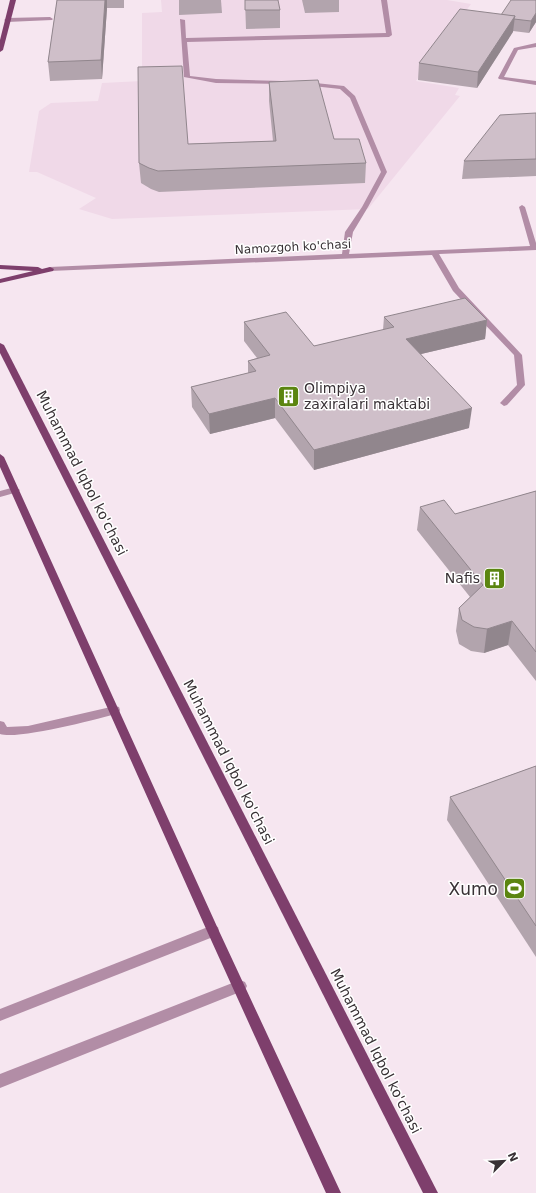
<svg xmlns="http://www.w3.org/2000/svg" width="536" height="1193" viewBox="0 0 536 1193" font-family="'DejaVu Sans',sans-serif">
<rect width="100%" height="100%" fill="#f6e6f0"/>
<polygon fill="#f0d9e8" points="161,0 447,0 471,4 416,81 459,88 455,95 460,96 368,209 112,219 79,209 96,198 37,172 29,172 39,111 51,103 98,101 102,83 142,81 142,13 162,12"/>
<g fill="none" stroke-linecap="round" stroke-linejoin="round">
<g fill="#b28da6" fill-rule="evenodd">
<polygon points="381,0 387,0 392,35 389,37 187,42 190,76 216,79 282,81 285,83 284,84 216,83 184,77 180,19 185,20 186,38 386,33"/>
<polygon points="50,17 53,19 52,20 7,22 4,20 7,18"/>
<polygon points="536,43 536,47 518,50 504,77 536,81 536,85 499,79 498,78 514,48"/>
<polygon points="306,82 344,86 355,96 387,172 368,207 353,232 349,254 530,246 519,207 522,205 525,207 536,243 536,250 439,254 459,288 522,355 525,385 507,405 504,406 500,403 517,385 514,355 453,291 432,255 50,271 46,269 50,267 342,254 345,232 362,207 381,172 350,98 340,89 304,85 304,83"/>
<polygon points="15,487 20,490 18,492 0,497 0,491"/>
<path d="M115,706L119,707L120,710L119,713C98,719 18,740 0,734V721L4,722L7,727L28,726Z"/>
<polygon points="213,925 218,927 219,931 218,935 0,1021 0,1009"/>
<polygon points="240,980 245,982 247,986 245,990 0,1088 0,1074"/>
</g>
<g fill="#7e3f6c" fill-rule="evenodd">
<polygon points="10,0 16,0 3,50 0,52 0,40"/>
<polygon points="0,265 38,267 42,269 50,267 54,269 53,271 0,283 0,279 33,271 0,269"/>
<polygon points="0,343 4,345 438,1193 423,1193 0,353"/>
<polygon points="0,454 4,457 219,931 341,1193 326,1193 207,931 0,467"/>
</g>
</g>
<g fill="#b2a4ad">
<polygon points="57,0 124,0 124,8 107,8 102,79 50,81 48,62"/>
<polygon points="179,0 221,0 222,13 179,15"/>
<polygon points="245,0 280,10 280,28 246,29"/>
<polygon points="302,0 339,0 339,12 305,13"/>
<polygon points="536,0 536,22 529,33 513,31 477,88 418,80 419,63 501,15"/>
<polygon points="269,82 334,139 366,163 365,183 159,192 151,189 141,183 139,163 188,144 273,141 269,101"/>
<polygon points="536,113 536,176 462,179 464,161"/>
<polygon points="384,317 487,320 485,339 421,354 469,428 314,470 275,418 210,434 192,407 191,387 248,373 248,361 257,358 244,341 244,322 314,346 383,330"/>
<polygon points="536,491 536,681 508,645 484,653 471,651 459,644 456,631 459,608 470,597 417,530 420,507 455,514"/>
<polygon points="536,766 536,957 447,820 450,797"/>
</g>
<g fill="#91868d">
<polygon points="105,0 107,0 107,8 102,79 101,60"/>
<polygon points="536,13 536,22 529,33 531,21"/>
<polygon points="515,16 513,32 477,88 478,72"/>
<polygon points="487,320 485,339 404,358 406,339"/>
<polygon points="275,398 275,418 210,434 209,414"/>
<polygon points="472,408 469,428 314,470 314,450"/>
<polygon points="512,621 508,645 484,653 487,629"/>
</g>
<g fill="#cfbfc9" stroke="#91868d">
<polygon points="57,0 105,0 101,60 48,62"/>
<polygon points="245,0 278,0 280,10 245,10"/>
<polygon points="511,0 536,0 536,13 531,21 514,19 515,16 501,15"/>
<polygon points="460,9 515,16 478,72 419,63"/>
<polygon points="182,66 188,144 276,141 269,82 318,80 334,139 359,139 366,163 158,171 149,168 139,163 138,67"/>
<polygon points="536,113 536,159 464,161 500,115"/>
<polygon points="465,298 487,320 406,339 472,408 314,450 275,398 209,414 191,387 256,371 248,361 270,355 244,322 286,312 314,346 394,327 384,317"/>
<polygon points="536,491 536,652 512,621 487,629 474,627 462,620 459,608 483,585 420,507 444,500 455,514"/>
<polygon points="536,766 536,926 450,797"/>
</g>
<defs>
<symbol id="building-square" viewBox="-11 -11 22 22"><rect x="-9" y="-9" width="18" height="18" rx="4" fill="#5b8510" stroke="#fff"/><path d="M-4-6H4V6H1V3H-1V6H-4ZM-2.5-4.3h1.7v1.8h-1.7ZM.8-4.3h1.7v1.8H.8ZM-2.5-1h1.7V.8h-1.7ZM.8-1h1.7V.8H.8Z" fill="#fff"/></symbol>
<symbol id="stadium-square" viewBox="-11 -11 22 22"><rect x="-9" y="-9" width="18" height="18" rx="4" fill="#5b8510" stroke="#fff"/><path d="M0-5a6.5 5 0 1 0 0 10a6.5 5 0 1 0 0-10ZM-3.5-1.8h7v3.6h-7Z" fill="#fff"/></symbol>
</defs>
<g fill-rule="evenodd">
<use href="#building-square" x="276" y="384" width="25" height="25"/>
<use href="#building-square" x="482" y="566" width="25" height="25"/>
<use href="#stadium-square" x="502" y="876" width="25" height="25"/>
</g>
<g text-anchor="middle" stroke-width="3" stroke-linejoin="round" paint-order="stroke">
<g font-size="12" fill="#383135" stroke="#fff">
<text transform="translate(293 247) rotate(-3)" y="4">Namozgoh ko'chasi</text>
</g>
<g font-size="14" fill="#383135" stroke="#fff" text-anchor="start">
<text x="304" y="393">Olimpiya<tspan x="304" dy="16">zaxiralari maktabi</tspan></text>
<text x="480" y="583" text-anchor="end">Nafis</text>
</g>
<g font-size="14" fill="#383135" stroke="#fff">
<text transform="translate(82 473) rotate(63)" y="5">Muhammad Iqbol ko'chasi</text>
<text transform="translate(229 762) rotate(63)" y="5">Muhammad Iqbol ko'chasi</text>
<text transform="translate(376 1051) rotate(63)" y="5">Muhammad Iqbol ko'chasi</text>
</g>
<g font-size="17" fill="#383135" stroke="#fff" text-anchor="end">
<text x="498" y="895">Xumo</text>
</g>
</g>
<g transform="translate(504 1161) rotate(66)" stroke="#ffffff" stroke-width="3" paint-order="stroke">
<path d="M0-3L7 15L0 10L-7 15Z" fill="#383135"/>
<text y="-6" font-size="11" font-weight="bold" text-anchor="middle" fill="#383135">N</text>
</g>
</svg>
